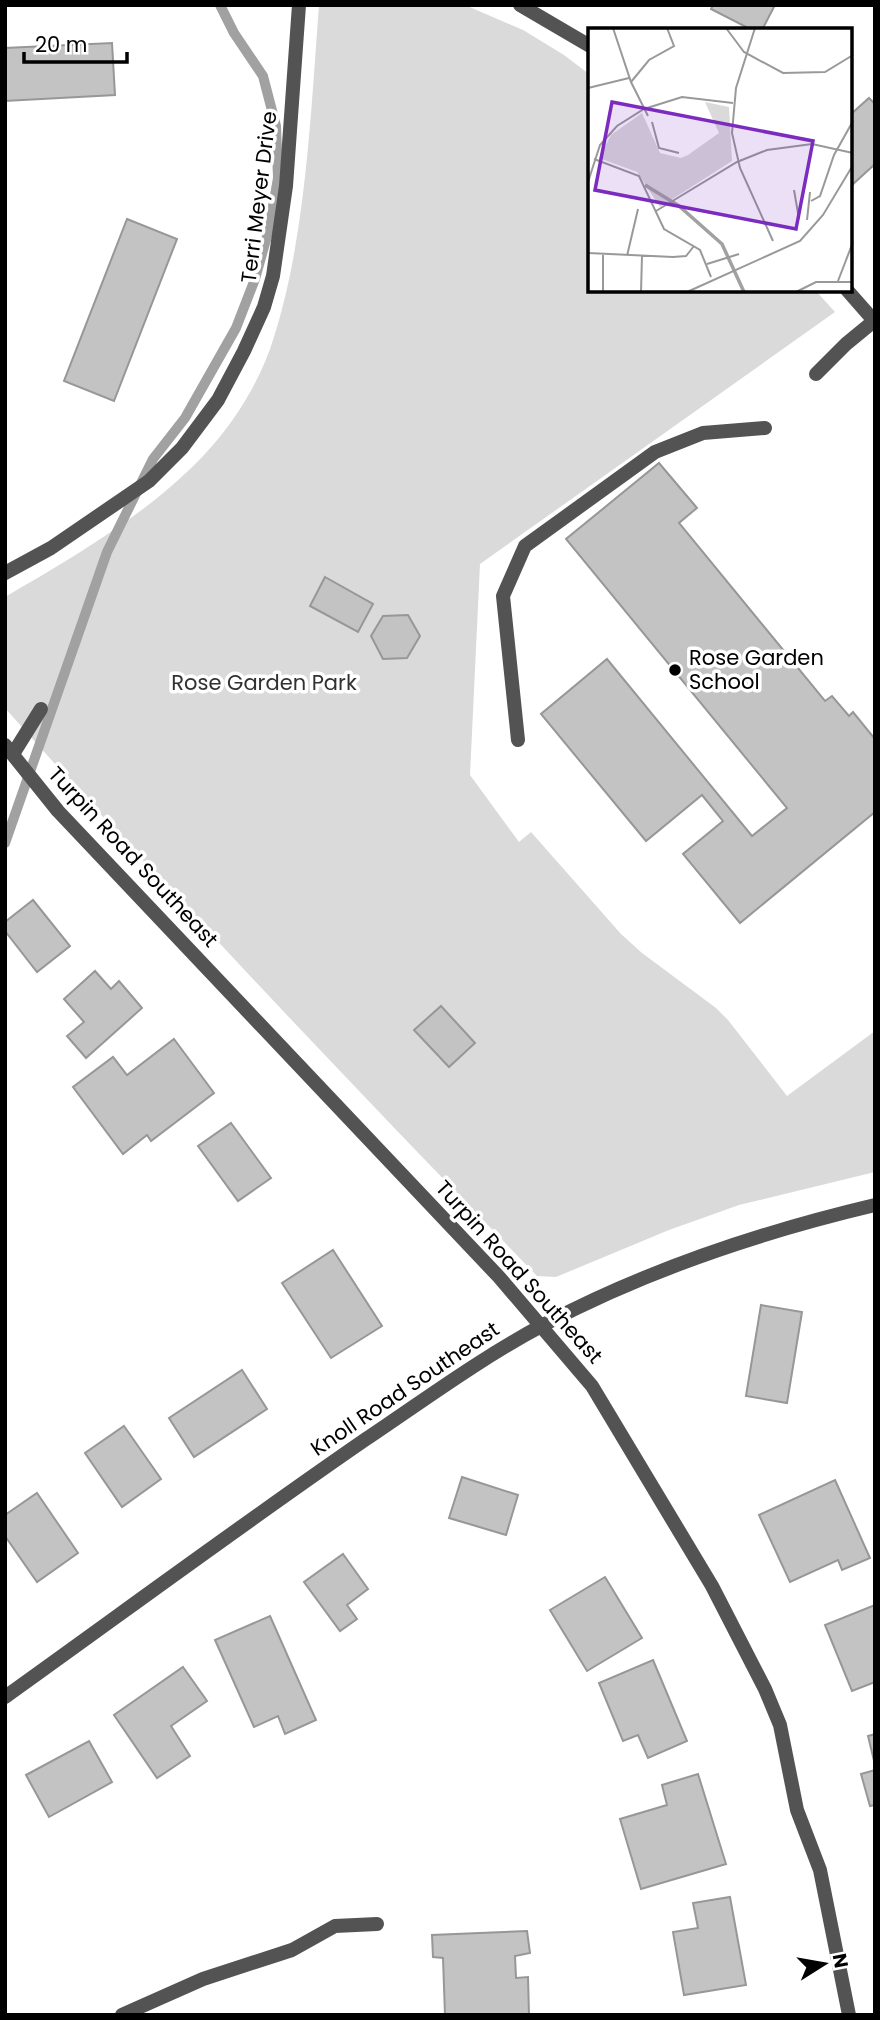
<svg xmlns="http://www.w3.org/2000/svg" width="880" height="2020" viewBox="0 0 880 2020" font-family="Poppins,sans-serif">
<rect width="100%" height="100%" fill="#fff"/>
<path fill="#dadada" d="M319,5H465L523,30L564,55L589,74L590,290L816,291L835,312L480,564L470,775L519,842L531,832L621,934L642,953L716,1008L728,1020L787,1096L875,1031V1172L739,1205L669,1230L556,1277L537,1276C357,1090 177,902 5,708V597C75,556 148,514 204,455C235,422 261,380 274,337C306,236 311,111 319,5Z"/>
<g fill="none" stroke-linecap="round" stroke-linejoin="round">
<polyline stroke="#a1a1a1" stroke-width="10" points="5,843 107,552 153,459 185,418 236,328 255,279 269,229 278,178 276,126 263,76 234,33 220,5"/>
</g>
<g fill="#c3c3c3" stroke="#979797" stroke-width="2">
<polygon points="713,5 775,5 762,30 752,30 711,9"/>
<polygon points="112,43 115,95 5,101 5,48"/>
<polygon points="869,98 875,104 875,164 852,185 850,183 850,115"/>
<polygon points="127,219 177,239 114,401 64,381"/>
<polygon points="659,463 697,508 679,523 825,701 832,696 849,716 853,712 875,739 875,812 740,923 683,854 723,821 702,795 646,841 541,714 607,659 752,836 787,808 566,539"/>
<polygon points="325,577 373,604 358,632 310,606"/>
<polygon points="408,615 420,636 407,658 383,659 371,636 383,616"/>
<polygon points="33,900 70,946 37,972 5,931 5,922"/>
<polygon points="95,971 111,989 119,981 142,1008 86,1058 67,1036 84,1022 64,999"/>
<polygon points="441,1006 475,1043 449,1067 414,1030"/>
<polygon points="174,1039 214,1093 151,1141 147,1135 123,1154 73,1087 113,1057 127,1075"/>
<polygon points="231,1123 271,1178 238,1201 198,1146"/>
<polygon points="333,1250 382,1326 331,1358 282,1283"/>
<polygon points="761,1305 802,1312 787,1403 746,1396"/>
<polygon points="242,1370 267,1409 194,1457 169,1418"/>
<polygon points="124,1426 161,1479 122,1507 85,1453"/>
<polygon points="462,1477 518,1495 506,1535 449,1518"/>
<polygon points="835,1480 870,1558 842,1570 838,1560 790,1582 759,1515"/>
<polygon points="37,1493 78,1553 37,1582 5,1536 5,1515"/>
<polygon points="343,1554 368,1589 347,1605 357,1619 340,1631 304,1582"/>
<polygon points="605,1577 642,1638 587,1671 550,1610"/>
<polygon points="875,1605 875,1682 852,1691 825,1625"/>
<polygon points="270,1616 316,1720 285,1734 278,1716 254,1727 215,1640"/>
<polygon points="653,1660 687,1741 648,1758 638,1735 623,1741 599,1683"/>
<polygon points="183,1667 207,1701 171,1726 190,1756 157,1778 114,1715"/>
<polygon points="875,1734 875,1765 868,1736"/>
<polygon points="89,1741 112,1782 49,1817 26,1775"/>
<polygon points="875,1770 875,1805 870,1806 861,1774"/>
<polygon points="698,1774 726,1864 641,1889 620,1819 667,1805 662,1785"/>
<polygon points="730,1897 746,1985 684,1995 673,1932 698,1928 693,1903"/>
<polygon points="527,1931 530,1953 515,1956 516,1978 528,1977 529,2015 445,2015 443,1958 433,1957 432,1935"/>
</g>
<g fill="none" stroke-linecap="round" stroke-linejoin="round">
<g stroke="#535353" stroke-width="14">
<polyline points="816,374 846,344 874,321"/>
<polyline points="518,740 503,596 525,546 655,452 703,433 765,428"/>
<polyline points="13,754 41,709"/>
<polyline points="122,2015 203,1979 292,1950 335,1926 377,1924"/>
</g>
<g stroke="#535353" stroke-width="14">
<polyline points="520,5 590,46"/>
<polyline points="847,290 875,322"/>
<polyline points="5,573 51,548 149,481 182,448 218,400 244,351 264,307 273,276 286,186 299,5"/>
<polyline points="5,745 58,811 499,1277 592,1386 712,1586 765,1689 780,1725 797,1810 820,1870 849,2015"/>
<path d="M5,1697C125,1611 244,1523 366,1439C424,1400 481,1358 543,1325C647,1270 761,1232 875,1205"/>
</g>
</g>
<circle fill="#000" stroke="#fff" stroke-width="2.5" cx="675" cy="670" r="7"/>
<g text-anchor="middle" stroke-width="7" stroke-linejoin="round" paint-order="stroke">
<g font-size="21" fill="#000" stroke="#fff">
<text transform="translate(259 197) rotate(-83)" y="7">Terri Meyer Drive</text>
<text transform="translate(133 857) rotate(47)" y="7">Turpin Road Southeast</text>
<text transform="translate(519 1272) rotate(48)" y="7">Turpin Road Southeast</text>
<text transform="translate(405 1389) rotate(-34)" y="7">Knoll Road Southeast</text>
</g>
<g font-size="21" fill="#000" stroke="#fff" text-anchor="start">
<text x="689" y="665">Rose Garden<tspan x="689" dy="24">School</tspan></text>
</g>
<g font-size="21" fill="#313131" stroke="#fff">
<text x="264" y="690">Rose Garden Park</text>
</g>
</g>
<g transform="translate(588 28)">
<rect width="264" height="264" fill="#fff"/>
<path d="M117,74L141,79L144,133L72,179L49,144L11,130L23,107L54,85L72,125L93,130L100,127L131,105Z" fill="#dadada"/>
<path fill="none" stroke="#a1a1a1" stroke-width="3.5" d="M57,157L91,178L134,216L156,264"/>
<path fill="none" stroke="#999" stroke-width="2" d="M25,0L43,54L60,88M138,0L156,24L195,45L237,44L265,27M167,0L148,60L144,105L152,140L185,213M43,54L61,32L86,18L79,0M0,60L41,50M64,94L71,120L91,125M6,131L51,148L76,201L112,222L123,249M0,154L12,117L29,98L56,81L94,69L145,75M206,162L211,191M223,173L232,168L246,127L265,93M68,183L149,134L179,122L224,116L265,125M219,192L222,164M0,225L85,229L98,228L106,218M39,228L50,181M119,236L151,226M250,253L265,214M15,264V227M53,264L54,228M99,264L212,213L235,187L265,137M208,264L228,254H265"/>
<path fill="#7b2cbf" fill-opacity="0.15" stroke="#7b2cbf" stroke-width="3.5" d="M24,74L225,113L208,201L7,162Z"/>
<rect width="264" height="264" fill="none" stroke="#000" stroke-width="3.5"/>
</g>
<rect width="880" height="2020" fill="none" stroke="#000000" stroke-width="14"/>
<g transform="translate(824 1964) rotate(79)" stroke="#ffffff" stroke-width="5" paint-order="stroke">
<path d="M0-5L12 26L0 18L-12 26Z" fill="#000000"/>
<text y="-10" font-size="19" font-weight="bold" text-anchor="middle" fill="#000000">N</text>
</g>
<path d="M24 52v10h103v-10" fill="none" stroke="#000000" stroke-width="3.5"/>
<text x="35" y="52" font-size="21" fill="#000000" stroke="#ffffff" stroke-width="5" paint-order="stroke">20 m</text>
</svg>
